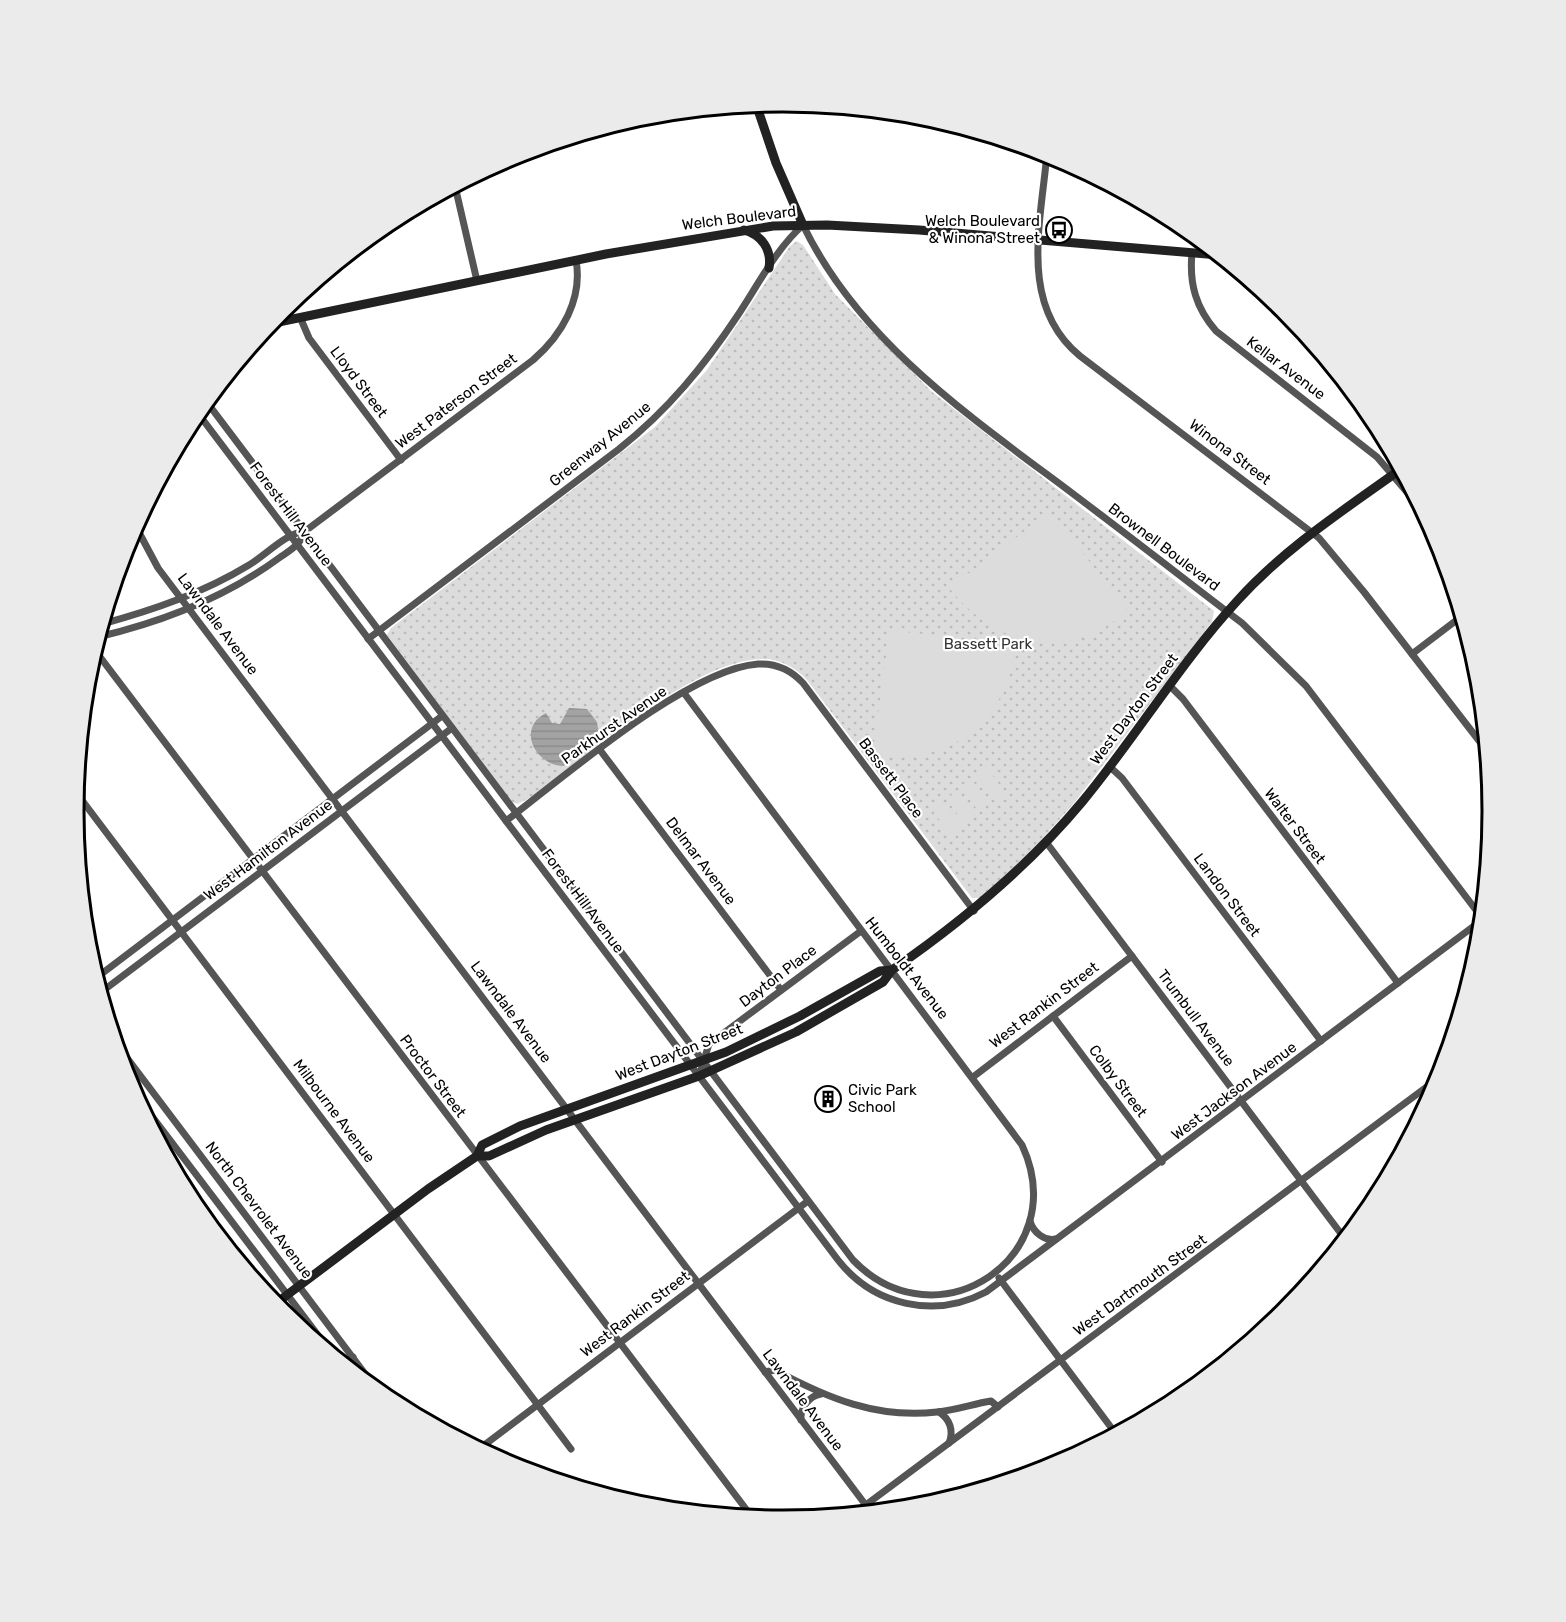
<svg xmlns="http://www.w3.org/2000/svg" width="1566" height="1622" viewBox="0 0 1566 1622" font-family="Rubik,sans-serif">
<defs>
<pattern id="grass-dots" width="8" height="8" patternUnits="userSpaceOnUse" patternTransform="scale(1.5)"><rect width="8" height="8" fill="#dcdcdc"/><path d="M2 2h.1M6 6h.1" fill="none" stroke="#bbb" stroke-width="1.8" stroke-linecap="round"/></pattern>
<pattern id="water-rules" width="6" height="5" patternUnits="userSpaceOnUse" patternTransform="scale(1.5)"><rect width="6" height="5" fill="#a3a3a3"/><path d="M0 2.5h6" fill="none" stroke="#8b8b8b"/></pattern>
</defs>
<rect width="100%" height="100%" fill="#fff"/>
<path fill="url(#grass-dots)" d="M797,241L803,245L835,294L931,391L1214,611L1212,622L1074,803L1027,856L981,898H972L807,680C795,667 780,659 763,659C706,659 620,728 576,762C558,776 538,796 517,804L511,801L387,635L391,628L655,427L707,370L790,246Z"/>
<g fill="#dcdcdc">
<path d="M1046,515H1053L1057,520L1128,611C1066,662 998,649 949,588Z"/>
<path d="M895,631L943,636L1015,651C1002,729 949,762 872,757L888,641Z"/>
<polygon points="987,768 1005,792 994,801 976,777"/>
<polygon points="972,780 990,803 979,812 961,788"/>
<polygon points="957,791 976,815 964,823 946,799"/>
<polygon points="943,802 961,826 950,834 932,810"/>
</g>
<path fill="url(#water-rules)" d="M569,708L587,709L597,722L599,735L564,766C535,766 516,728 546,713L552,723L560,724Z"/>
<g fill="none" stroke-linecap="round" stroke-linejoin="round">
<g stroke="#555" stroke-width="7">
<polyline points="599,129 679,112"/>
<path d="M1047,153C1041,223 1018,305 1080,356L1319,538L1364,592L1487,751"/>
<polyline points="455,186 477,281"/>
<path d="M1192,253C1189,284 1196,308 1216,331L1377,457L1424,512"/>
<polyline points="300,317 309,338 401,460"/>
<path d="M206,401L853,1260C937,1347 1074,1257 1022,1145L684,693"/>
<path d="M197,412L838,1260C874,1306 935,1319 986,1292L1482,920"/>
<polyline points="135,525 158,568 871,1512"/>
<path d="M102,624C153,610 203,593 249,565C263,557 289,531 304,532"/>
<path d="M98,637C162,622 226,597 279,558C289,551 301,545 304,532L533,360C562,335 583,299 576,260"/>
<path d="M368,639L619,449C668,410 704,366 738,315C758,285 776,249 803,225C858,339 966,414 1064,487C1124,532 1183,578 1242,623L1306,686L1482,918"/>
<polyline points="94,649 752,1517"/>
<polyline points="1412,654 1462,616"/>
<polyline points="1170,686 1183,699 1398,983"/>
<polyline points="600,750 781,990"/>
<polyline points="1109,766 1122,778 1321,1041"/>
<polyline points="75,791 571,1449"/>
<path d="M506,821C564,777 688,669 758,664C776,663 791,670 803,683L974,911"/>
<polyline points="1046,842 1345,1239"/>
<polyline points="96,978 442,716"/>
<polyline points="100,993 452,728"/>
<polyline points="1053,1016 1162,1162"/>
<polyline points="115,1042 381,1395"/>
<polyline points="699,1076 709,1044 861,931"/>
<polyline points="973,1077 1132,956"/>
<polyline points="129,1086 333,1355"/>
<path d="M1030,1221C1033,1232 1045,1242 1056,1239"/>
<polyline points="999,1278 1116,1434"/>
<polyline points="344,1364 353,1357"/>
<path d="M765,1372L775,1370C827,1398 877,1419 937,1412C956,1410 973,1404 991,1401L998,1407"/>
<polyline points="1173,1403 1186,1394"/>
<path d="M939,1412C950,1419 954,1431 949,1443"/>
<path d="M801,1420C800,1408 809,1396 821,1394"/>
<polyline points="479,1449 808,1201"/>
<polyline points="855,1513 1440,1077"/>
</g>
<g stroke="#222" stroke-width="9">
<polyline points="756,104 776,163 803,225"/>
<path d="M744,230C762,235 772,250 769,268"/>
<polyline points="269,324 606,254 773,226 827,225 919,230 1219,255"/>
<polyline points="477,1156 482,1145 520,1126 726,1052 800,1016 880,971 892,970"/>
<path d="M275,1304L428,1189L477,1156H489L546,1130L699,1076L796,1032L883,982L892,970C963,921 1027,868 1082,802C1136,737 1180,663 1238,600C1285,548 1344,510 1401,469"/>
</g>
</g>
<defs>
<symbol id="bus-ring" viewBox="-11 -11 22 22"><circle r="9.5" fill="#fff" stroke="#000" stroke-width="1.5"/><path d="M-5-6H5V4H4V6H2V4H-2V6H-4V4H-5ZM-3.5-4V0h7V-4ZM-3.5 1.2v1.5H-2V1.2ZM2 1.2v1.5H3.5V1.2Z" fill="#000"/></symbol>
<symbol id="building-ring" viewBox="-11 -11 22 22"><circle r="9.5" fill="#fff" stroke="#000" stroke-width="1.5"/><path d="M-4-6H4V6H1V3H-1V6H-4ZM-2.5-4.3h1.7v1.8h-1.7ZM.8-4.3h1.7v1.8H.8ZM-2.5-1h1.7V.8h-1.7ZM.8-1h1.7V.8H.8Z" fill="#000"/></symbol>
</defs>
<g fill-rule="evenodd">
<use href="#bus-ring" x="1044" y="215" width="30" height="30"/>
<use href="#building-ring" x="813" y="1084" width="30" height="30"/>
</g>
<g text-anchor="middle" stroke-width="4.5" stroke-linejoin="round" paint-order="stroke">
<g font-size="15" fill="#000" stroke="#fff">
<text transform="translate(739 218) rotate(-7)" y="5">Welch Boulevard</text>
<text transform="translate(1286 368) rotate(37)" y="5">Kellar Avenue</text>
<text transform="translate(359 382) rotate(53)" y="5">Lloyd Street</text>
<text transform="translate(456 401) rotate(-37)" y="5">West Paterson Street</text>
<text transform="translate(600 444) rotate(-39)" y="5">Greenway Avenue</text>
<text transform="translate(1230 452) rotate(37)" y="5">Winona Street</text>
<text transform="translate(291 514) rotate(53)" y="5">Forest Hill Avenue</text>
<text transform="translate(1164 547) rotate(37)" y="5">Brownell Boulevard</text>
<text transform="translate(218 624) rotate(53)" y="5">Lawndale Avenue</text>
<text transform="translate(1134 709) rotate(-53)" y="5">West Dayton Street</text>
<text transform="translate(614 725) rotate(-35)" y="5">Parkhurst Avenue</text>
<text transform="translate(891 778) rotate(53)" y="5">Bassett Place</text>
<text transform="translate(1295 826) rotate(53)" y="5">Walter Street</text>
<text transform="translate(268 850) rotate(-37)" y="5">West Hamilton Avenue</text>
<text transform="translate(701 861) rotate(53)" y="5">Delmar Avenue</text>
<text transform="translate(1227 895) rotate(53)" y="5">Landon Street</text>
<text transform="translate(583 901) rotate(53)" y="5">Forest Hill Avenue</text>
<text transform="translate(907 968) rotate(52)" y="5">Humboldt Avenue</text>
<text transform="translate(778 976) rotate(-37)" y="5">Dayton Place</text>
<text transform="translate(1044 1005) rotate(-37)" y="5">West Rankin Street</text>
<text transform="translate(511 1012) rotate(53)" y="5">Lawndale Avenue</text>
<text transform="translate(1196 1018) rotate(53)" y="5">Trumbull Avenue</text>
<text transform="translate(679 1052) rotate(-21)" y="5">West Dayton Street</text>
<text transform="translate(433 1076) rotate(53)" y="5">Proctor Street</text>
<text transform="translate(1118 1081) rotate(53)" y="5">Colby Street</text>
<text transform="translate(1234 1091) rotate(-37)" y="5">West Jackson Avenue</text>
<text transform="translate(334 1111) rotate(53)" y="5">Milbourne Avenue</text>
<text transform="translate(259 1210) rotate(53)" y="5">North Chevrolet Avenue</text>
<text transform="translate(1140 1285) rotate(-36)" y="5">West Dartmouth Street</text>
<text transform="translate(635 1314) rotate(-37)" y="5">West Rankin Street</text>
<text transform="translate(803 1400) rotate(53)" y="5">Lawndale Avenue</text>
</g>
<g font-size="15" fill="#000" stroke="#fff" text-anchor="end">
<text x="1040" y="226">Welch Boulevard<tspan x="1040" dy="17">&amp; Winona Street</tspan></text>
<text x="848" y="1095" text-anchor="start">Civic Park<tspan x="848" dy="17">School</tspan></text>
</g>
<g font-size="15" fill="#333" stroke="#fff">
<text x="988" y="649">Bassett Park</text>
</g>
</g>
<path d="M0 0H1566V1622H0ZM84 811a699 699 0 1 1 1398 0a699 699 0 1 1-1398 0Z" fill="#ebebeb" fill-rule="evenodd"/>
<path fill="none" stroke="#000" stroke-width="3" d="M84 811a699 699 0 1 1 1398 0a699 699 0 1 1-1398 0Z"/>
</svg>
